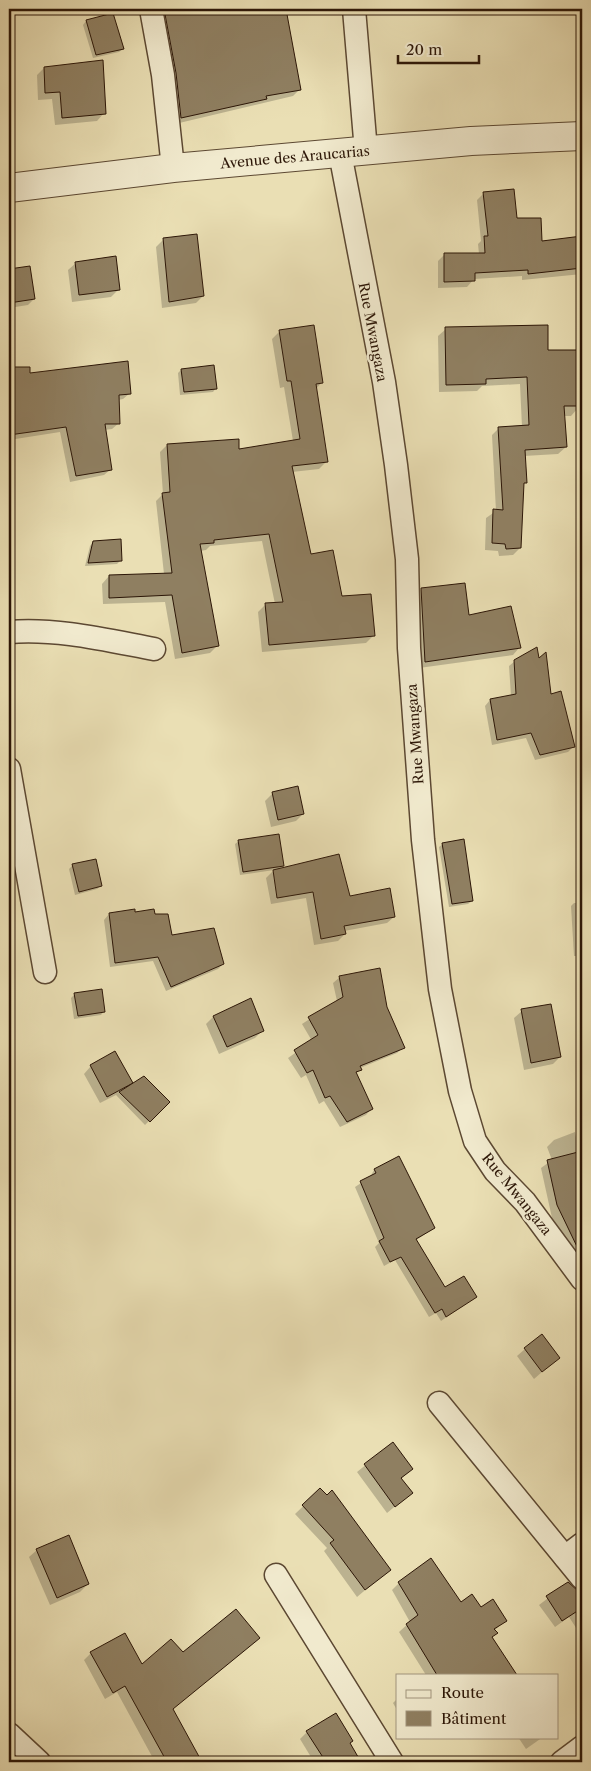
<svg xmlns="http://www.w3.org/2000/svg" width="591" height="1771" viewBox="0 0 591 1771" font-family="'Libre Caslon Text',serif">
<rect width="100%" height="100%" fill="#eadfb4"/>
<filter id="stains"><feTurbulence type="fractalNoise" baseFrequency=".004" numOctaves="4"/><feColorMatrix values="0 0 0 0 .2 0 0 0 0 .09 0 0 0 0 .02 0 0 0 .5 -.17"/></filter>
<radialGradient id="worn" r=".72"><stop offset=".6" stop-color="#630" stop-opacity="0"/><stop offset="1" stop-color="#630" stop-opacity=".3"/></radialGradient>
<g fill="#0003">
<polygon points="155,9 217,9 217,12 235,9 242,45 300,89 293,96 175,124"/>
<polygon points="357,9 410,9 405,14 360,12"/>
<polygon points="112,14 123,49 119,52 93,58 83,25 86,21"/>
<polygon points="44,68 104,113 97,121 55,125 52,99 38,100 37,75"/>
<polygon points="484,193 541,242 582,237 582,274 522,280 522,276 474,279 467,287 438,288 438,261 444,255 479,254 478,244 481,241 477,200"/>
<polygon points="164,239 203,296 196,303 162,308 156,247"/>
<polygon points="76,263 119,289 111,297 72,302 68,270"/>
<polygon points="29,267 34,299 28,305 9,308 9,270"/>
<polygon points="313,326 322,382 316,389 327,461 319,469 292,472 310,556 341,598 374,635 366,643 262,652 258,612 265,605 275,604 262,541 210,546 206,550 200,551 217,646 210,653 175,659 165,602 103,604 102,584 109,576 164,574 156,501 163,494 160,452 167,445 238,451 293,441 284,387 280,388 272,339 279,332"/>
<polygon points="446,329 547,351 577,351 578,408 571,416 563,416 566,447 558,454 524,456 525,482 522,485 520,548 513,555 499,556 498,551 485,550 486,518 496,511 492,435 499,428 522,427 520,384 482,386 477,391 439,392 438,336"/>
<polygon points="29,368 29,375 130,393 123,399 118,400 119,423 112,429 104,430 111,469 104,475 70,482 60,432 9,440 9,369"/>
<polygon points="181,370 216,388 213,392 180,395 178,373"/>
<polygon points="93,542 120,561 117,564 85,566 90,546"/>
<polygon points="421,589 468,617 519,648 513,655 419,668 415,596"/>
<polygon points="515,661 550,695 573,747 568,752 535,760 526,738 492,745 485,706 490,700 511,696 509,666"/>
<polygon points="273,793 303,814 296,821 271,827 265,801"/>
<polygon points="239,841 283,866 279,870 394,917 387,923 344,931 345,934 338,941 314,945 306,898 271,904 266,878 274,870 240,875 235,844"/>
<polygon points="443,844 472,901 468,904 449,907 439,847"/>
<polygon points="73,865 101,886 97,889 75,895 69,869"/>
<polygon points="574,903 582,903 582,956 574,956 571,906"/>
<polygon points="134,913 154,915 171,936 223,964 218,969 166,991 153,961 110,967 104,920 109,914"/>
<polygon points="340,977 386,1007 403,1047 397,1053 360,1068 356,1074 372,1108 366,1115 340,1127 324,1101 319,1104 306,1075 301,1078 288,1058 312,1041 302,1024 337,1001 333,983"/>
<polygon points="100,990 104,1011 101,1015 74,1019 71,998 74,995"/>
<polygon points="522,1011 560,1057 553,1064 524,1070 514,1018"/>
<polygon points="213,1017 263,1030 255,1038 219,1054 206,1024"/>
<polygon points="91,1066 131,1083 127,1087 168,1102 145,1125 116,1095 100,1103 84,1074"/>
<polygon points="575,1132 578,1148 582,1147 582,1259 574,1263 552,1218 541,1168 552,1160 547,1147 554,1140"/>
<polygon points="399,1158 434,1228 415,1241 445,1289 475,1297 441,1321 436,1313 429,1317 395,1260 384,1266 375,1247 379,1243 355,1187 370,1177 374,1170"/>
<polygon points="525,1349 558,1358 534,1379 517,1356"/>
<polygon points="393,1443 412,1469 401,1479 411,1493 387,1513 357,1472"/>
<polygon points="320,1490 389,1570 357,1597 324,1551 327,1548 295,1514"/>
<polygon points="37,1550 88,1584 80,1592 50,1605 29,1557"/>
<polygon points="399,1583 480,1608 505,1621 494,1631 491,1638 516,1675 426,1675 399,1632 410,1622 392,1590"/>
<polygon points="568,1583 582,1594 582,1637 569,1617 555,1627 539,1605"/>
<polygon points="258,1638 172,1709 200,1762 155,1762 117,1692 105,1699 84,1660 91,1653 142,1666 182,1653"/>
<polygon points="397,1699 397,1710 393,1703"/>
<polygon points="307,1732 349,1744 360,1762 314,1762 300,1739"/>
<polygon points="518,1737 543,1737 526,1749"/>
</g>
<g fill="#8f7f61" stroke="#2c1607">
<polygon points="164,9 286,9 301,90 266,96 267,99 181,118 176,73"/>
<polygon points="113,13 124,49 96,55 86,20"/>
<polygon points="103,60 106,114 62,118 60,92 45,93 44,67"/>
<polygon points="514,189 517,218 541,218 542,241 582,236 582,268 528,274 528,270 475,273 475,281 444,282 444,253 485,253 484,236 488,236 483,192"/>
<polygon points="197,234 204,296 169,302 163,238"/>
<polygon points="116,256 120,290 79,295 75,262"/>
<polygon points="30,266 35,299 9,303 9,269"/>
<polygon points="314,325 323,383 316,384 328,462 292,466 311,554 333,550 342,596 371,594 375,636 269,645 265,603 283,602 269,534 214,540 214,543 200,544 219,646 182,653 172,595 109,598 109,575 172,573 162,493 170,492 167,444 239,439 239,449 300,439 291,381 287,381 279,330"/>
<polygon points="548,325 548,350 578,350 579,406 564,406 567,447 525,450 527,483 524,483 521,548 506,549 505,544 492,543 493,509 503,510 498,427 529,425 527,377 486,379 486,384 446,385 445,327"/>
<polygon points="128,361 131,394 119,395 120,424 105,424 112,470 76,476 66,427 9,435 9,367 30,367 30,373"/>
<polygon points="214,365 217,389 184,392 181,369"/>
<polygon points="121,539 122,561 88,563 93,541"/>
<polygon points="465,583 469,615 511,606 521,648 425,662 421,588"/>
<polygon points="537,647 539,658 546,652 551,694 561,691 575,747 540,755 531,733 497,740 490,699 516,694 514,660"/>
<polygon points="298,786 304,814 278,820 272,792"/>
<polygon points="279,834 284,866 243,872 238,840"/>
<polygon points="464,839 473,901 452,904 442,843"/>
<polygon points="339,854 350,896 390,888 395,917 344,926 346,934 321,939 313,892 277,898 273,870"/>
<polygon points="96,859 102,886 79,892 72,864"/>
<polygon points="135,909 135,912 154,909 155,914 168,914 172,935 214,928 224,964 171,987 158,957 115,963 109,913"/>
<polygon points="380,968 387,1007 405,1048 360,1066 362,1070 356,1072 373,1109 347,1122 330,1096 325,1098 313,1070 307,1073 294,1050 318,1035 308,1017 343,997 339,976"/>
<polygon points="102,989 105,1012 78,1016 74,993"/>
<polygon points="251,998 264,1031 227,1047 213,1016"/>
<polygon points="551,1004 561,1057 531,1063 521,1009"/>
<polygon points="115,1051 133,1083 107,1097 90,1065"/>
<polygon points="144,1076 170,1102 150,1122 119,1092"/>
<polygon points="582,1151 582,1257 557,1205 547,1160"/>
<polygon points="399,1156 435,1228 416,1239 445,1287 464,1276 477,1297 446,1317 442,1309 435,1313 401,1257 390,1262 379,1241 384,1238 360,1181 376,1173 374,1169"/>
<polygon points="542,1334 560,1358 542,1372 524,1348"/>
<polygon points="393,1442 413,1469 401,1478 413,1493 395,1507 364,1464"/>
<polygon points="320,1488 327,1495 332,1490 391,1570 365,1590 330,1543 334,1540 302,1505"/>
<polygon points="69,1535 89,1584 57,1598 36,1549"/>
<polygon points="431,1558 461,1602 472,1594 481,1607 493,1599 507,1621 494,1629 498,1633 492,1637 517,1675 437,1675 406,1624 418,1615 398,1582"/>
<polygon points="568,1582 577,1590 582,1592 582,1608 562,1621 546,1596"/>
<polygon points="236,1609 260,1638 173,1709 202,1762 167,1762 125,1686 113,1693 90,1652 125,1633 142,1664 171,1639 183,1652"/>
<polygon points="336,1713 353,1741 350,1743 361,1762 326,1762 306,1731"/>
</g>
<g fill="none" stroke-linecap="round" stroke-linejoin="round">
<defs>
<g id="minor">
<polyline points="151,9 163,75 173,168"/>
<polyline points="354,9 366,151"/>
<polyline points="340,153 384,382 396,465 407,559 409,648 423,840 440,989 460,1091 475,1141 495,1171 525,1202 582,1279"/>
<path d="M9,632C57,628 106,640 154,649"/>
<polyline points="9,769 45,972"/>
<polyline points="439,1403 582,1578"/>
<polyline points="565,1557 582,1544"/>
<polyline points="276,1575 392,1762"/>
<polyline points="9,1734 39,1762"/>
<polyline points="562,1762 582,1747"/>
</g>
<polyline id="tertiary" points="9,188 173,168 471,141 582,136"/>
</defs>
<use href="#minor" stroke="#5c4832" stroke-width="25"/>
<use href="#tertiary" stroke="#5c4832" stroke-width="30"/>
<use href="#minor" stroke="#f1eace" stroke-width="22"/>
<use href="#tertiary" stroke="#f1eace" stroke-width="28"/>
</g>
<g text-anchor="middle" stroke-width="5" stroke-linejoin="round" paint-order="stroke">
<g font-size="14" fill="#2c1607" stroke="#f1eace">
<text transform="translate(295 157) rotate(-5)" y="5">Avenue des Araucarias</text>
<text transform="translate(373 332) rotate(79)" y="5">Rue Mwangaza</text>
<text transform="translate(415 734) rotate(-94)" y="5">Rue Mwangaza</text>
<text transform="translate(517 1194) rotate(51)" y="5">Rue Mwangaza</text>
</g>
</g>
<rect width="591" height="1771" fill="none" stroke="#eadfb4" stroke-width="30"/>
<rect x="10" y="10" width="571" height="1751" fill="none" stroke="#2c1607" stroke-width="2.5"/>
<rect x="15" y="15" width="561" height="1741" fill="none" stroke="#2c1607"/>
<rect x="396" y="1674" width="162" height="65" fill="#f1eace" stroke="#a2957e"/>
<rect x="406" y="1690" width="25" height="8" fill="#f1eace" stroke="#a2957e"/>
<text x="441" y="1698" font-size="15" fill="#2c1607">Route</text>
<rect x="406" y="1711" width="25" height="15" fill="#8f7f61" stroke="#a2957e"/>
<text x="441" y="1724" font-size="15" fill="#2c1607">Bâtiment</text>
<path d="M398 55v8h81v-8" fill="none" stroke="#2c1607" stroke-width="2.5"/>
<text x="406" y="55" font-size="15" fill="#2c1607" stroke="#f1eace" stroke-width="4" paint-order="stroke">20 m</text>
<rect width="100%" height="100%" filter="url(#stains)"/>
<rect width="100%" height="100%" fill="url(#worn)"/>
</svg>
